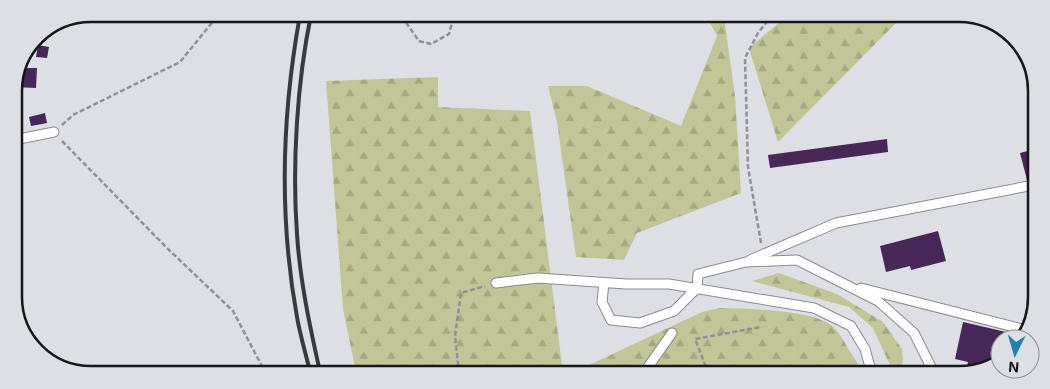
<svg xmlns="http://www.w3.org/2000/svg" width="1050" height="389" viewBox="0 0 1050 389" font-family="Inter,sans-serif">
<defs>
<pattern id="forest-firs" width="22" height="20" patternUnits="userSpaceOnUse" patternTransform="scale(1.25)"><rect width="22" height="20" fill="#c2c598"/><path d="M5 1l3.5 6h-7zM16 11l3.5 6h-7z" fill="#a6a882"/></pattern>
</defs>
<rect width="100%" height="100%" fill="#dddfe5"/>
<g fill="url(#forest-firs)">
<polygon points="707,17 724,17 735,96 741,193 637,233 624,260 576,257 557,122 548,86 587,86 681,126 717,36"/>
<polygon points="786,17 902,17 778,142 749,48"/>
<polygon points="438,77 438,107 530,111 563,373 356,372 343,309 326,81"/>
<polygon points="779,273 837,294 883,322 902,349 903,360 900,375 887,375 890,365 873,328 849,307 752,281"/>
<path d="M720,308C747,309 810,309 831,325C839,332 844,341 849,350C855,359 860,364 859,375L572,373L702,312Z"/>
</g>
<g fill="#472757">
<polygon points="38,45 49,47 47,58 36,57"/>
<polygon points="23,68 37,68 36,88 14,87"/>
<polygon points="45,113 47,123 31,126 29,117"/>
<polygon points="887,139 888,152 770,168 768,155"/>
<polygon points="1035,149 1034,178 1027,180 1020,153"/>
<polygon points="938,231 946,261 911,270 910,266 886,272 880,246"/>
<polygon points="963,322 1023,336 1020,339 1000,339 1000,362 965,374 968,362 955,359"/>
</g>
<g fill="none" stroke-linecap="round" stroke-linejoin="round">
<defs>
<g id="lane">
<polyline points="14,140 54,132"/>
<polyline points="750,260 836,223 1034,185"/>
<polyline points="496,283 538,278 626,284 669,284 814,308 851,326 865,349 870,367 869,375"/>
<polyline points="604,283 602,302 611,320 640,323 674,311 697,288 698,274 746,262 797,260 878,301 914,333 935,375"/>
<polyline points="861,288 1026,330"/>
<polyline points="643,374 672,333"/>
</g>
</defs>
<use href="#lane" stroke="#898b90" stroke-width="11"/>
<g stroke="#909196" stroke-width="2.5" stroke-dasharray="5 2.5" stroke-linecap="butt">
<polyline points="405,15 407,24 419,41 431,44 449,34 454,15"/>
<polyline points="62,125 73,115 180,62 219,14"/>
<polyline points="62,141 167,248 233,311 265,372"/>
<polyline points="761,243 748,167 745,58 758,33 771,17"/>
<polyline points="459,373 455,336 461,293 485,286"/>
<polyline points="706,374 706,367 695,339 761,327"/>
</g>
<use href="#lane" stroke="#fff" stroke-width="9"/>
<g stroke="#393a3d" stroke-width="4">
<path d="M300,15C282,114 279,218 297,317C300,335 306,354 310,372"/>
<path d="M311,15C297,82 292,165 297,234C300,281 310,327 320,372"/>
</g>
</g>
<path d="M0 0H1050V389H0ZM91 22H959A69 69 0 0 1 1028 91V297A69 69 0 0 1 959 366H91A69 69 0 0 1 22 297V91A69 69 0 0 1 91 22Z" fill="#dddfe5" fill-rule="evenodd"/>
<path fill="none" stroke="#161719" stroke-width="2.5" d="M91 22H959A69 69 0 0 1 1028 91V297A69 69 0 0 1 959 366H91A69 69 0 0 1 22 297V91A69 69 0 0 1 91 22Z"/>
<g transform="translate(1015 354) rotate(185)"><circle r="24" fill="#dddfe5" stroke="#8d8f93"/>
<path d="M0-4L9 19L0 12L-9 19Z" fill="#1e83ad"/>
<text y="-8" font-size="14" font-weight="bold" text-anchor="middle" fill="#161719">N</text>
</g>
</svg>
